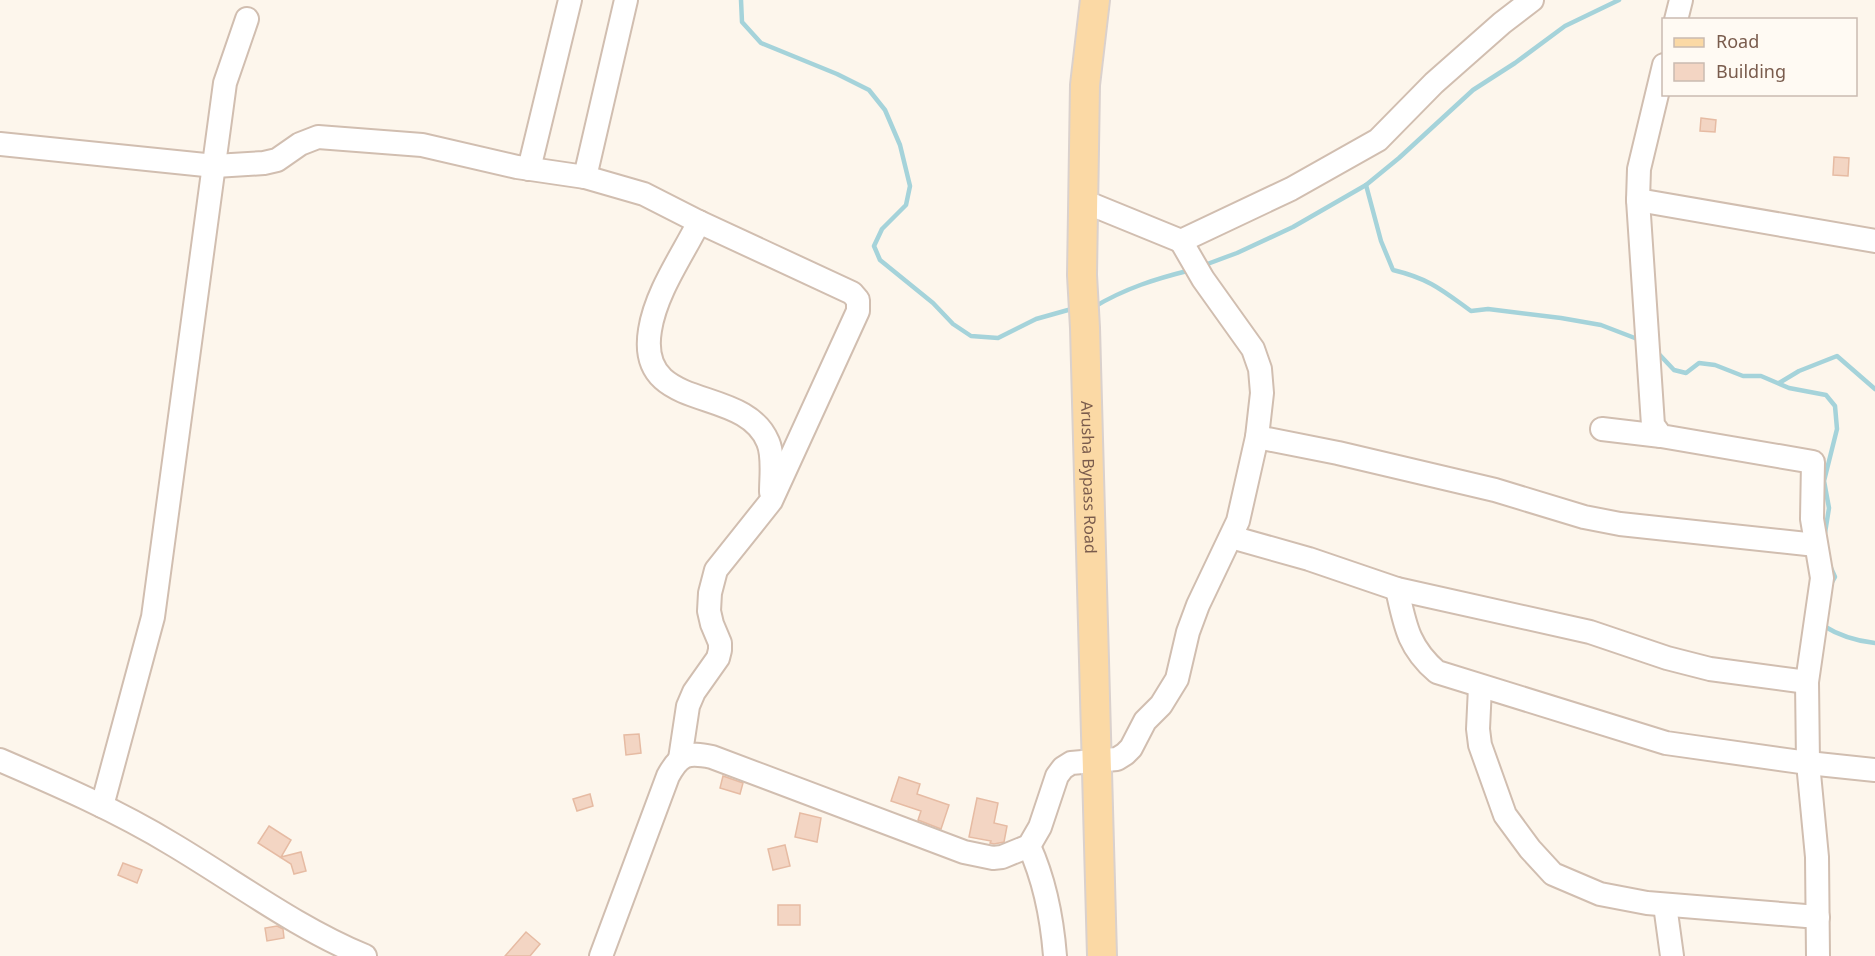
<svg xmlns="http://www.w3.org/2000/svg" width="1875" height="956" viewBox="0 0 1875 956" font-family="'Noto Sans',sans-serif">
<rect width="100%" height="100%" fill="#fdf6ec"/>
<g fill="none" stroke-linecap="round" stroke-linejoin="round">
<g stroke="#a5d3da" stroke-width="4.5">
<polyline points="741,0 742,22 761,43 837,74 869,90 885,110 900,145 910,186 906,205 882,229 874,246 880,260 933,303 953,324 971,336 998,338 1036,319 1068,310 1074,310"/>
<path d="M1366,185L1381,241L1393,270C1430,279 1442,290 1471,311L1488,309L1561,318L1601,325L1640,340"/>
<polyline points="1202,266 1237,253 1293,227 1366,185 1399,158 1473,90 1515,63 1565,26 1619,0"/>
<path d="M1094,307C1126,288 1155,279 1191,270"/>
<polyline points="1657,352 1674,370 1686,373 1699,363 1715,365 1743,376 1761,376 1789,388 1826,395 1835,406 1837,429 1824,481 1829,508 1825,533"/>
<polyline points="1779,383 1799,371 1837,356 1875,389"/>
<polyline points="1831,584 1835,577 1831,568"/>
<path d="M1822,625C1838,635 1855,641 1875,643"/>
</g>
</g>
<g fill="#f3d5c3" stroke="#e6bba3" stroke-width="1.5">
<polygon points="1701,118 1716,120 1715,132 1700,131"/>
<polygon points="1834,157 1849,158 1848,176 1833,175"/>
<polygon points="639,734 641,753 626,755 624,735"/>
<polygon points="723,776 743,783 740,794 720,788"/>
<polygon points="899,777 920,784 917,794 949,805 941,829 918,820 921,811 891,801"/>
<polygon points="590,794 593,806 577,811 573,799"/>
<polygon points="977,798 998,803 994,823 1007,826 1004,842 994,844 990,843 991,841 969,837"/>
<polygon points="800,813 821,818 817,842 795,837"/>
<polygon points="269,826 291,840 281,857 301,852 306,871 294,874 291,864 258,843"/>
<polygon points="785,845 790,866 773,870 768,849"/>
<polygon points="123,863 142,870 137,883 118,875"/>
<rect x="778" y="905" width="22" height="20"/>
<polygon points="277,926 283,929 284,938 267,941 265,928"/>
<polygon points="526,932 540,944 530,956 505,956"/>
</g>
<g fill="none" stroke-linecap="round" stroke-linejoin="round">
<defs>
<g id="minor">
<polyline points="1676,20 1681,0"/>
<polyline points="1664,65 1639,169 1638,200 1653,425 1661,436 1813,462 1812,519 1822,578 1807,682 1808,763 1817,857 1818,956"/>
<polyline points="0,144 215,166 264,163 277,160 300,144 318,137 422,145 517,167 585,177 644,194 699,222 852,293 858,300 858,311 771,501 716,570 710,593 709,611 712,624 720,643 720,650 718,658 694,692 688,706 680,759"/>
<polyline points="529,169 570,0"/>
<polyline points="585,177 626,0"/>
<polyline points="1638,200 1875,241"/>
<polyline points="1083,201 1181,241 1291,189 1378,140 1434,83 1502,23 1532,0"/>
<path d="M699,222C682,256 656,292 650,330C636,415 744,383 768,442C774,456 771,476 771,492"/>
<polyline points="1602,429 1661,436"/>
<polyline points="1257,437 1338,453 1495,490 1584,517 1620,524 1816,545"/>
<polyline points="1231,537 1309,559 1397,589 1590,632 1667,658 1710,669 1807,682"/>
<path d="M1397,589C1405,625 1408,647 1437,672L1666,743L1808,763L1875,770"/>
<polyline points="1480,687 1478,729 1480,745 1505,815 1530,849 1553,874 1600,894 1647,903 1818,917"/>
<path d="M0,760C58,785 118,811 172,844C236,882 297,928 365,956"/>
<polyline points="102,806 153,617 225,83 247,19"/>
<path d="M1029,846C1045,881 1052,918 1055,956"/>
<polyline points="1665,905 1672,956"/>
<path d="M601,956L668,776C680,754 687,752 712,757L964,852L993,858L1002,857L1029,846L1040,827L1057,776L1063,768L1071,763L1117,759L1125,754L1131,748L1145,721L1161,705L1177,679L1188,632L1198,605L1238,521L1257,437L1262,393L1260,369L1253,349L1203,279L1181,241"/>
</g>
<g id="major">
<path id="s1" d="M1095,0L1085,85L1082,275L1085,328L1102,956"/>
</g>
</defs>
<use href="#minor" stroke="#d1beb0" stroke-width="26"/>
<use href="#major" stroke="#dad1cd" stroke-width="32"/>
<use href="#minor" stroke="#fff" stroke-width="22"/>
<use href="#major" stroke="#fbd9a5" stroke-width="28"/>
</g>
<g text-anchor="middle" stroke-width="4.5" stroke-linejoin="round" paint-order="stroke">
<g font-size="16" fill="#7a5c4d" stroke="#fffaf3">
<text dy="6" stroke="none"><textPath href="#s1" startOffset="478">Arusha Bypass Road</textPath></text>
</g>
</g>
<rect x="1662" y="18" width="195" height="78" fill="#fffaf3" stroke="#cabbb1" stroke-width="1.5"/>
<rect x="1674" y="38" width="30" height="9" fill="#fbd9a5" stroke="#cabbb1" stroke-width="1.5"/>
<text x="1716" y="48" font-size="18" fill="#7a5c4d">Road</text>
<rect x="1674" y="63" width="30" height="18" fill="#f3d5c3" stroke="#cabbb1" stroke-width="1.5"/>
<text x="1716" y="78" font-size="18" fill="#7a5c4d">Building</text>
</svg>
